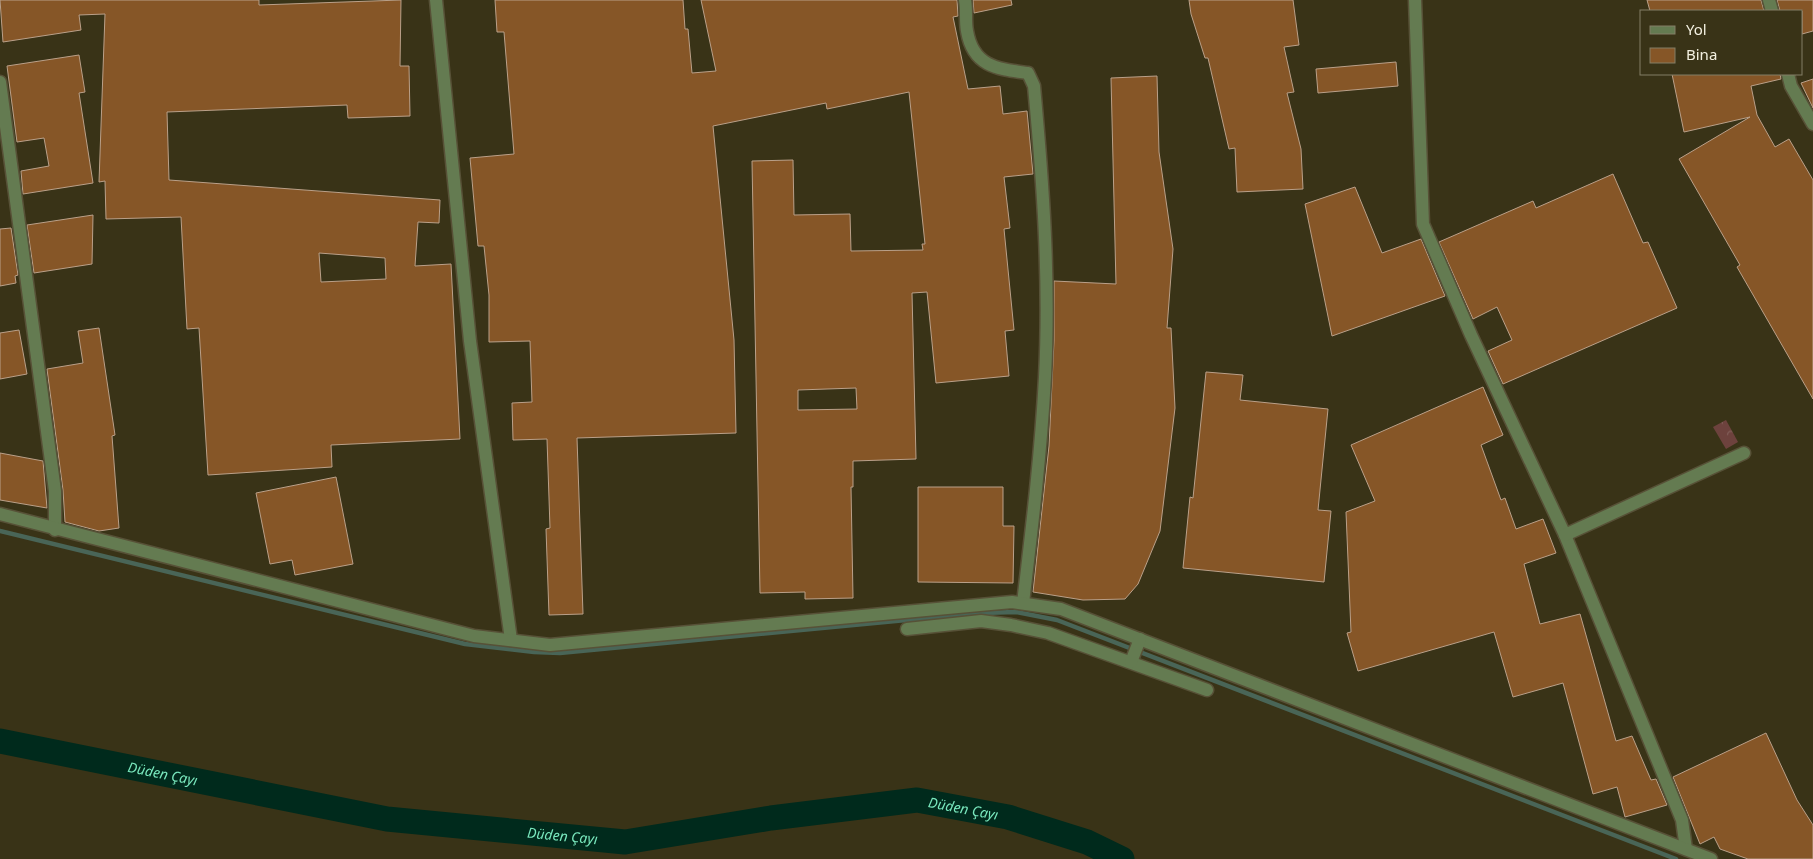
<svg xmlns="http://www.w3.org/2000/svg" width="1813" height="859" viewBox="0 0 1813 859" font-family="'Noto Sans',sans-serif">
<defs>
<pattern id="park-crowns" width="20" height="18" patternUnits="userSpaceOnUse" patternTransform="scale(1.25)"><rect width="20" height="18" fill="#6d423d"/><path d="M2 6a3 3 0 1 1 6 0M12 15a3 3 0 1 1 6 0" fill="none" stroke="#825e59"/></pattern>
</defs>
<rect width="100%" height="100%" fill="#393317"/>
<polygon fill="url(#park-crowns)" points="1726,420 1738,442 1726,449 1713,427"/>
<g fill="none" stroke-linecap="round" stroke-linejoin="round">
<polyline stroke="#496557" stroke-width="4.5" points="0,531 465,644 534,652 560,653 980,613 1016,612 1057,620 1676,859"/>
<path stroke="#002a1c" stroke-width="25" id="s1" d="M0,741L387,819L625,842L771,818L917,800L1008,817L1087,842L1122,859"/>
</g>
<g fill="#865627" stroke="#baa089" fill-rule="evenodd">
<path d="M0,0H259V5L401,0L400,66H409L410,116L348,118L347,105L167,112L169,180L440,200L439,223L418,222L415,266L451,264L460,439L331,445L332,467L208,475L199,328L187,329L181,217L106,219L105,181L99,182L105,14L79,15L81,30L3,42ZM319,253L385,258L386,279L321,282Z"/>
<path d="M495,0H683L685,29H688L692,73L716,71L701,0H957L958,16L953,17L968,89L1000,86L1003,114L1027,111L1033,174L1004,177L1010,228L1004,229L1014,330L1005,331L1009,376L936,383L927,292L912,293L916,459L853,461V487H851L853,598L805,599V592L760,593L752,161L793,160L794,215L850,214L851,251L923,250L922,244H925L909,92L827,109L826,103L713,126L734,340L736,433L577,438L583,614L549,615L546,529L550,528L547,439L513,440L512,403L532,402L530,341L489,342V295L484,246H478L470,158L514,154L504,32H497ZM856,388L857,409L798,410V390Z"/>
<polygon points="973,0 1011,0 1012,5 974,13"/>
<polygon points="1189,0 1293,0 1299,45 1284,47 1294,92 1287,93 1301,149 1303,189 1237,192 1235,148 1229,149 1208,58 1205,58 1191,14"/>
<polygon points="1647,0 1761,0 1764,11 1650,11"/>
<polygon points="1777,0 1813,0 1813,31 1802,34 1802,11 1780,11"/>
<polygon points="79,55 85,92 79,93 93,183 23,194 21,171 49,166 44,138 17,142 7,66"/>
<polygon points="1396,62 1398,86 1318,93 1316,69"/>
<polygon points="1672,74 1780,74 1781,79 1751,86 1757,115 1775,147 1789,139 1813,180 1813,399 1737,267 1740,265 1679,159 1750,117 1684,132"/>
<polygon points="1157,76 1159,152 1173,249 1167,328 1171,328 1175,408 1160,531 1138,584 1125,599 1083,600 1033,592 1049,446 1054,341 1054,281 1116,284 1111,78"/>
<polygon points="1813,79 1813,108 1801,83"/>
<polygon points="1613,174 1643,243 1648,242 1677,308 1503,384 1488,351 1512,340 1497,307 1473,319 1439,242 1533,201 1536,208"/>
<polygon points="1355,187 1382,253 1421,239 1445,296 1332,336 1305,204"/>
<polygon points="93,215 92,264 34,273 27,225"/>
<polygon points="11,228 18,275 15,276 16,283 0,286 0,229"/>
<polygon points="99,328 115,435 112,436 119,528 99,531 65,522 63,490 47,369 83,363 78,331"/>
<polygon points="19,330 27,374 0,379 0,333"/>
<polygon points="1206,372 1243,375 1240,400 1328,409 1318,510 1331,511 1324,582 1183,568 1190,497 1193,498"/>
<polygon points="1483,387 1503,435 1481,445 1501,500 1505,498 1516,529 1543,519 1556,553 1524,564 1540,624 1580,614 1616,741 1632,736 1651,780 1656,779 1667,805 1625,817 1617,787 1593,794 1563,683 1513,697 1494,632 1358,671 1347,633 1351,632 1346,512 1375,501 1351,445"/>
<polygon points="0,453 43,461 47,508 0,500"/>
<polygon points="336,477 353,564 295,575 292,560 270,564 256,493"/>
<polygon points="918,487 1003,487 1003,526 1014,526 1013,583 918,582"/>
<polygon points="1766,733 1797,800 1813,825 1813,859 1748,859 1720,849 1714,837 1700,844 1673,777"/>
</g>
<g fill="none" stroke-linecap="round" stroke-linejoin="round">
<defs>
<g id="minor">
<polyline points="436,0 470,341 511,640"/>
<path d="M965,0C967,10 965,21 967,31C973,67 998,69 1028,73L1034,86C1043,183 1050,280 1045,377C1041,453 1032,528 1023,603"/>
<polyline points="1415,0 1423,224 1471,335 1565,535 1682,820 1686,849"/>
<polyline points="1769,0 1772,11"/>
<polyline points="1788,74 1791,86 1813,124"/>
<polyline points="0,82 55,491 55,530"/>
<polyline points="0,514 474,636 550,645 1012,602 1061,609 1711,859"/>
<polyline points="1565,535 1744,453"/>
<polyline points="907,629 981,621 1011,625 1048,633 1207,690"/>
<polyline points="1131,662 1140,639"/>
</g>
</defs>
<use href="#minor" stroke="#575137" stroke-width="15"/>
<use href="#minor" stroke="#647b51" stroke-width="12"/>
</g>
<g text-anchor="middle" stroke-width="5" stroke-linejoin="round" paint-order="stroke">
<g font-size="14" font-style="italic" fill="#79e8be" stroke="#393317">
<text dy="5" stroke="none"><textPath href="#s1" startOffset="166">Düden Çayı</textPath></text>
<text dy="5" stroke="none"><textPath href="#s1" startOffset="976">Düden Çayı</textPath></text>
<text dy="5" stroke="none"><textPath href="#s1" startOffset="571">Düden Çayı</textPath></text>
</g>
</g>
<rect x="1640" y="10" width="162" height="65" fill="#393317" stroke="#837f67"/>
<rect x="1650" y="26" width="25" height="8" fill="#647b51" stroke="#837f67"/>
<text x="1686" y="35" font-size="15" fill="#f3f0e0">Yol</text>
<rect x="1650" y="48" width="25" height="15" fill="#865627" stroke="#837f67"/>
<text x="1686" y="60" font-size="15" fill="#f3f0e0">Bina</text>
</svg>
